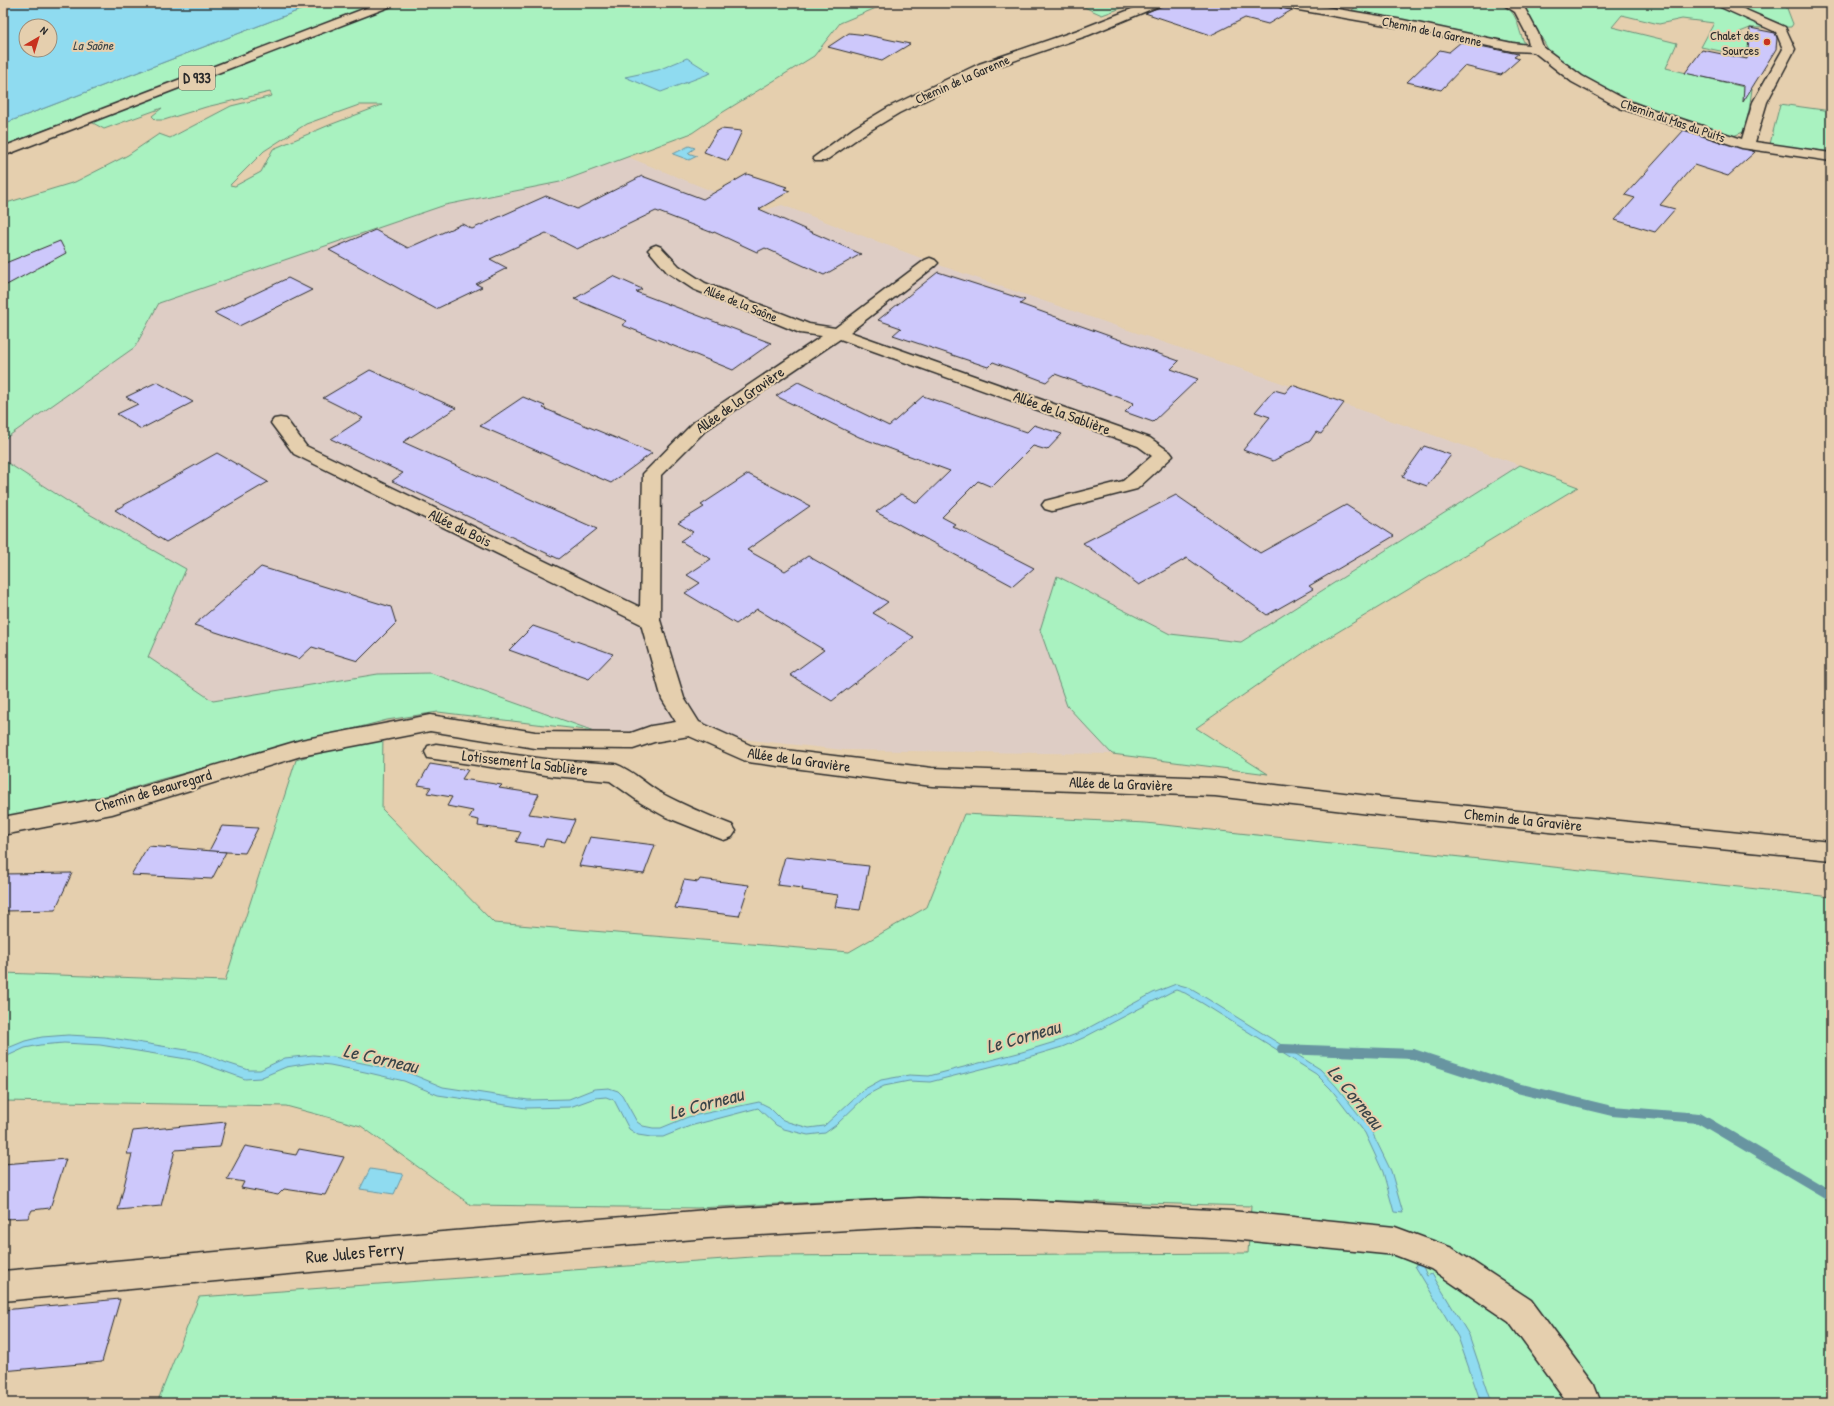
<svg xmlns="http://www.w3.org/2000/svg" width="1834" height="1406" viewBox="0 0 1834 1406" font-family="'Patrick Hand',sans-serif">
<rect width="100%" height="100%" fill="#e5cfae"/>
<filter id="ink" filterUnits="userSpaceOnUse"><feTurbulence type="fractalNoise" baseFrequency=".025" numOctaves="2"/><feDisplacementMap in="SourceGraphic" scale="8" xChannelSelector="R" yChannelSelector="G"/><feConvolveMatrix kernelMatrix="1 2 1 2 8 2 1 2 1" color-interpolation-filters="sRGB"/></filter>
<g filter="url(#ink)">
<polygon fill="#decdc5" points="628,157 761,211 782,205 939,265 1520,465 1241,642 1170,634 1057,576 1067,706 1112,754 844,750 676,732 594,731 431,673 378,674 213,701 148,657 75,506 3,460 3,440 135,347 159,303 445,205 560,182"/>
<g fill="#a9f2c0" stroke="#6a8e76" fill-rule="evenodd">
<path d="M318,3H888L840,23L814,56L720,114L692,133L560,182L445,205L159,303L135,347L3,440V204L75,182L128,155L159,134L170,138L231,106L272,96L270,92L206,107L164,120H156L152,116L162,108L104,129L93,123L73,119L3,146V124ZM359,105H382L327,126L273,149L261,172L235,186L230,185L264,151L306,124Z"/>
<polygon points="1075,3 1136,3 1102,15"/>
<path d="M1361,3H1499C1520,12 1516,27 1525,44L1495,39L1352,10Z"/>
<polygon points="1522,3 1785,3 1793,24 1791,27 1750,28 1740,32 1746,40 1768,56 1749,57 1701,47 1714,23 1682,19 1659,24 1622,15 1612,27 1677,43 1666,68 1752,89 1746,131 1733,136 1673,118 1598,86 1561,63 1549,51"/>
<polygon points="1780,104 1831,111 1831,152 1770,144"/>
<polygon points="3,460 75,506 186,569 148,657 213,701 378,674 431,673 594,731 438,712 387,720 158,780 3,828"/>
<polygon points="1520,465 1578,487 1308,650 1196,728 1268,774 1112,754 1067,706 1040,630 1057,576 1170,634 1241,642"/>
<polygon points="383,732 382,809 494,923 849,952 927,907 964,814 1146,823 1831,897 1831,1403 157,1403 199,1297 766,1256 1248,1253 1251,1206 922,1197 697,1208 471,1205 361,1126 286,1106 3,1101 3,973 225,981 296,760"/>
</g>
<g fill="#8fdbf0" stroke="#6795a1" fill-rule="evenodd">
<path d="M3,3H318L3,124ZM26,26H50V50H26Z"/>
<polygon points="687,58 711,73 661,92 625,77 658,70"/>
<polygon points="689,146 695,148 688,153 697,156 689,160 673,154"/>
<polygon points="1176,984 1187,987 1206,998 1320,1069 1336,1086 1371,1130 1391,1171 1403,1213 1394,1212 1383,1172 1365,1133 1331,1089 1316,1074 1202,1003 1185,993 1176,990 1171,992 1083,1038 1062,1047 1025,1058 930,1082 909,1081 884,1086 867,1095 836,1125 825,1133 808,1135 784,1129 776,1125 758,1108 690,1126 663,1137 651,1137 638,1135 629,1129 614,1100 606,1097 595,1098 570,1107 526,1108 438,1095 404,1081 365,1072 330,1065 311,1063 286,1067 260,1078 245,1079 193,1060 100,1045 64,1043 40,1045 25,1048 3,1058 3,1050 25,1041 42,1037 68,1035 105,1037 199,1052 227,1063 249,1070 260,1070 285,1058 313,1055 334,1057 409,1073 443,1087 528,1100 569,1099 594,1089 609,1088 618,1091 622,1095 637,1122 643,1126 653,1128 661,1128 688,1117 759,1102 769,1107 781,1119 788,1122 809,1128 824,1126 863,1090 881,1080 909,1075 929,1076 1022,1052 1058,1041 1079,1033 1153,993"/>
<polygon points="370,1169 403,1174 394,1194 360,1189"/>
<polygon points="1422,1264 1427,1276 1432,1274 1469,1335 1492,1403 1480,1403 1479,1397 1458,1337 1415,1266"/>
</g>
<g fill="none" stroke-linecap="round" stroke-linejoin="round">
<polyline stroke="#6795a1" stroke-width="10" points="1282,1049 1413,1054 1517,1088 1612,1111 1699,1118 1831,1196"/>
</g>
<g fill="#cdc8fb" stroke="#2b2b2b">
<polygon points="1164,3 1274,3 1280,8 1292,10 1268,24 1245,18 1211,35 1145,13 1162,6"/>
<polygon points="1750,28 1775,33 1777,38 1776,49 1743,102 1744,86 1685,73 1702,50 1747,59"/>
<polygon points="849,33 867,35 910,44 882,61 828,47"/>
<polygon points="1461,42 1518,54 1514,57 1519,59 1501,75 1464,66 1441,90 1407,82 1440,50 1449,52"/>
<polygon points="721,129 742,131 728,161 704,152 716,132"/>
<polygon points="1684,130 1755,152 1728,176 1694,165 1660,205 1675,209 1655,232 1615,220 1635,198 1625,195"/>
<polygon points="747,174 787,187 784,189 790,191 759,209 861,254 824,275 765,248 757,252 714,232 713,233 656,211 577,249 546,233 490,259 507,268 476,284 482,287 436,309 329,250 375,230 408,248 462,224 472,229 546,196 577,209 642,176 703,199"/>
<polygon points="60,241 66,253 3,287 3,264"/>
<polygon points="938,272 1025,300 1020,304 1179,361 1171,369 1198,379 1153,422 1125,412 1134,403 1055,374 1046,382 993,362 988,367 893,335 901,328 878,320"/>
<polygon points="613,276 642,289 636,292 771,343 733,370 622,325 627,321 574,299"/>
<polygon points="288,278 312,290 239,326 214,313"/>
<polygon points="370,370 456,408 403,442 597,529 559,559 392,481 403,473 331,439 363,418 323,398"/>
<polygon points="157,382 193,402 141,429 117,414 138,404 126,397"/>
<polygon points="798,382 889,426 923,396 1027,432 1034,425 1062,434 1047,450 1033,446 992,487 978,481 942,517 955,524 952,526 1034,568 1013,586 876,512 901,494 917,503 950,471 859,437 776,396"/>
<polygon points="1292,385 1344,403 1321,434 1316,432 1310,441 1273,461 1243,450 1270,417 1255,412 1274,390 1285,393"/>
<polygon points="523,397 545,406 543,408 652,453 611,483 480,426"/>
<polygon points="1424,446 1451,455 1427,486 1402,477"/>
<polygon points="217,453 268,482 166,542 115,510"/>
<polygon points="748,474 810,506 747,550 785,571 808,556 888,602 873,613 914,637 832,701 790,675 824,650 757,609 736,624 685,593 700,583 687,575 711,559 680,541 693,532 678,523 704,507 701,505"/>
<polygon points="1176,495 1260,553 1346,505 1394,536 1309,586 1313,589 1267,615 1187,558 1139,585 1083,543"/>
<polygon points="261,567 391,607 396,623 358,661 312,647 299,659 194,625"/>
<polygon points="533,626 579,642 613,654 589,679 509,650"/>
<polygon points="430,764 468,770 462,779 502,785 499,788 539,794 529,814 575,820 565,842 546,839 543,846 516,842 521,832 478,826 479,820 469,818 473,811 447,806 452,797 427,793 431,787 418,785"/>
<polygon points="222,826 258,828 245,853 209,851"/>
<polygon points="590,837 655,845 644,874 579,866"/>
<polygon points="148,846 226,852 212,879 131,875"/>
<polygon points="785,857 869,866 860,910 835,907 838,895 802,890 803,888 777,885"/>
<polygon points="72,873 55,910 3,911 3,874"/>
<polygon points="700,879 749,885 739,916 675,908 684,880 698,882"/>
<polygon points="226,1122 220,1147 175,1150 161,1206 118,1210 132,1154 127,1154 133,1131"/>
<polygon points="245,1146 296,1155 299,1149 344,1157 325,1195 284,1189 278,1195 241,1188 244,1182 227,1179"/>
<polygon points="66,1159 50,1208 32,1210 28,1218 3,1219 3,1164"/>
<polygon points="120,1299 102,1362 3,1371 3,1310"/>
</g>
<g fill="none" stroke-linecap="round" stroke-linejoin="round">
<defs>
<g id="street">
<polygon points="1147,3 1163,3 1161,5 1089,35 987,70 899,113 864,134 825,161 815,161 813,158 854,128 889,107 979,64 1081,29"/>
<polygon points="1275,3 1302,3 1403,20 1512,43 1529,45 1526,33 1515,12 1501,3 1516,3 1524,7 1538,33 1543,47 1582,76 1630,102 1742,139 1753,102 1783,49 1776,32 1716,5 1714,3 1730,3 1785,27 1795,49 1767,102 1755,142 1831,153 1831,161 1742,148 1620,108 1572,82 1534,52 1512,51 1403,28 1281,7"/>
<polygon points="656,245 661,247 679,266 705,283 809,324 835,328 925,260 930,258 935,260 938,263 935,266 850,332 1150,438 1170,452 1173,456 1137,489 1052,511 1045,509 1042,505 1045,501 1123,481 1152,456 1138,446 840,339 706,430 661,475 660,620 684,698 699,722 752,746 932,768 1215,778 1378,797 1831,842 1831,860 1378,815 1215,796 932,786 748,762 689,736 654,742 633,749 535,748 430,731 301,756 112,814 3,835 3,817 112,796 301,740 430,715 535,732 631,733 651,726 676,722 662,699 641,624 294,454 271,423 274,419 280,418 286,419 306,446 640,607 643,474 694,422 822,336 800,333 693,289 667,272 651,253 648,250 651,247"/>
<path d="M436,744L553,760L615,764C632,770 644,783 659,792C683,805 707,815 732,825L736,831L732,837L724,840L716,837L666,817L641,803L610,781L553,776L428,758L425,752L428,746Z"/>
</g>
<polygon id="secondary" points="918,1198 1017,1200 1231,1211 1395,1227 1452,1248 1531,1300 1594,1385 1601,1403 1568,1403 1509,1322 1431,1269 1395,1255 1231,1239 1017,1228 918,1226 707,1238 406,1263 3,1301 3,1271 406,1235 707,1210"/>
<polygon id="primary" points="379,3 396,3 394,5 3,156 3,147"/>
</defs>
<use href="#street" stroke="#2b2b2b" stroke-width="3"/>
<use href="#secondary" stroke="#2b2b2b" stroke-width="3"/>
<use href="#primary" stroke="#2b2b2b" stroke-width="3"/>
<use href="#street" fill="#e5cfae" fill-rule="evenodd"/>
<use href="#secondary" fill="#e5cfae" fill-rule="evenodd"/>
<use href="#primary" fill="#e5cfae" fill-rule="evenodd"/>
</g>
</g>
<circle fill="#c8321e" stroke="#e5cfae" stroke-width="1.5" cx="1767" cy="42" r="4"/>
<g text-anchor="middle" stroke-width="4" stroke-linejoin="round" paint-order="stroke">
<g font-size="13" fill="#2b2b2b" stroke="#e5cfae">
<text transform="translate(1432 31) rotate(12)" y="5">Chemin de la Garenne</text>
<text transform="translate(962 79) rotate(-24)" y="5">Chemin de la Garenne</text>
<text transform="translate(1673 120) rotate(19)" y="5">Chemin du Mas du Puits</text>
<text transform="translate(741 303) rotate(22)" y="5">Allée de la Saône</text>
</g>
<g font-size="13" fill="#2b2b2b" stroke="#e5cfae" text-anchor="end">
<text x="1759" y="40">Chalet des<tspan x="1759" dy="15">Sources</tspan></text>
</g>
<g font-size="13" font-style="italic" fill="#3a4549" stroke="#e5cfae">
<text x="93" y="50">La Saône</text>
</g>
<rect fill="#e5cfae" stroke="#635c52" stroke-width="1" x="179" y="66" width="36" height="24" rx="3"/>
<g font-size="14" font-weight="bold" fill="#2b2b2b">
<text x="197" y="83">D 933</text>
</g>
<g font-size="15" fill="#2b2b2b" stroke="#e5cfae">
<text transform="translate(740 400) rotate(-35)" y="5">Allée de la Gravière</text>
<text transform="translate(1062 413) rotate(20)" y="5">Allée de la Sablière</text>
<text transform="translate(460 528) rotate(26)" y="5">Allée du Bois</text>
<text transform="translate(799 760) rotate(8)" y="5">Allée de la Gravière</text>
<text transform="translate(525 763) rotate(7)" y="5">Lotissement la Sablière</text>
<text transform="translate(1121 784) rotate(2)" y="5">Allée de la Gravière</text>
<text transform="translate(153 791) rotate(-16)" y="5">Chemin de Beauregard</text>
<text transform="translate(1523 820) rotate(6)" y="5">Chemin de la Gravière</text>
</g>
<g font-size="18" fill="#2b2b2b" stroke="#e5cfae">
<text transform="translate(355 1253) rotate(-5)" y="6">Rue Jules Ferry</text>
</g>
<g font-size="19" font-style="italic" fill="#3a4549" stroke="#e5cfae">
<text transform="translate(1023 1036) rotate(-16)" y="7">Le Corneau</text>
<text transform="translate(381 1058) rotate(13)" y="7">Le Corneau</text>
<text transform="translate(1356 1097) rotate(51)" y="7">Le Corneau</text>
<text transform="translate(706 1103) rotate(-15)" y="7">Le Corneau</text>
</g>
</g>
<rect width="1834" height="1406" fill="none" stroke="#e5cfae" stroke-width="16"/>
<rect x="8" y="8" width="1818" height="1390" fill="none" stroke="#2b2b2b" stroke-width="1.5" filter="url(#ink)"/>
<g transform="translate(38 38) rotate(38)"><circle r="19" fill="#e5cfae" stroke="#9b8d7a"/>
<path d="M0-3L7 15L0 10L-7 15Z" fill="#c8321e"/>
<text y="-6" font-size="11" font-weight="bold" text-anchor="middle" fill="#2b2b2b">N</text>
</g>
</svg>
